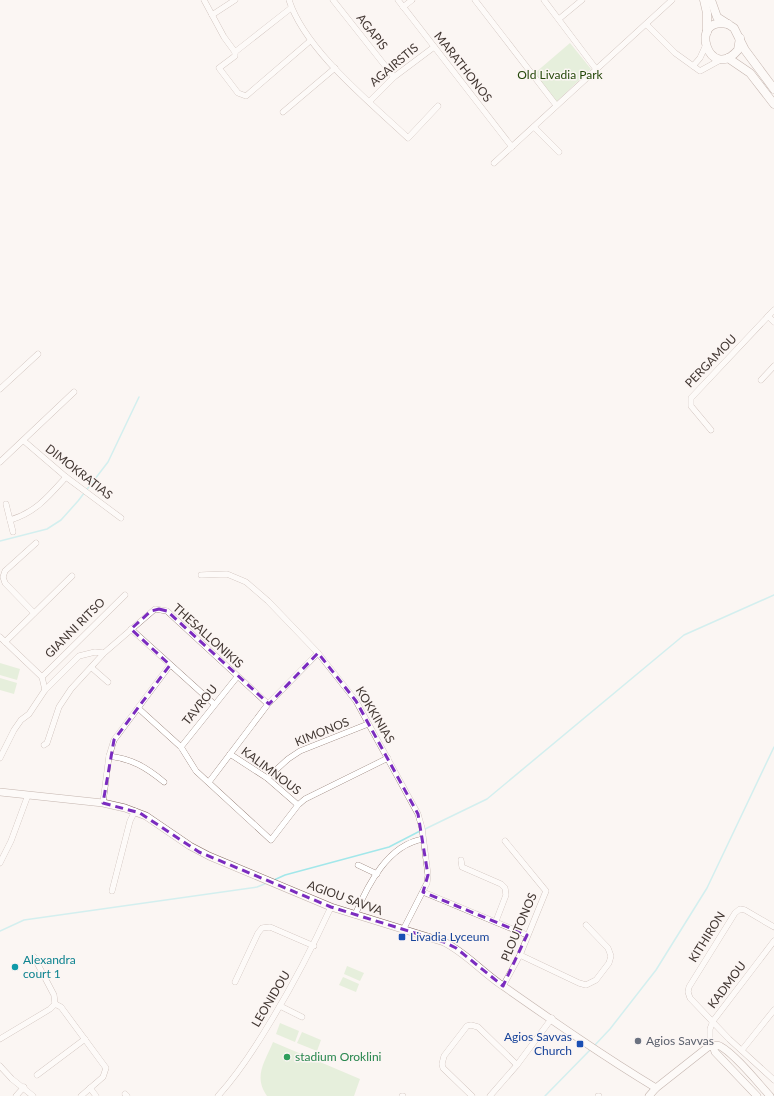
<svg xmlns="http://www.w3.org/2000/svg" width="774" height="1096" viewBox="0 0 774 1096" font-family="Lato,sans-serif">
<rect width="100%" height="100%" fill="#fbf5f3"/>
<g fill="#cde6c1">
<polygon points="570,43 591,69 555,103 535,73"/>
<polygon points="0,663 20,669 17,680 0,675"/>
<polygon points="0,678 17,683 14,694 0,690"/>
<polygon points="347,966 364,973 360,981 344,974"/>
<polygon points="343,977 359,984 356,992 339,985"/>
<polygon points="280,1023 299,1031 295,1042 276,1034"/>
<polygon points="302,1032 321,1040 317,1051 297,1043"/>
<path d="M273,1042L360,1079L354,1096H267C253,1076 265,1062 273,1042Z"/>
</g>
<g fill="none" stroke-linecap="round" stroke-linejoin="round">
<g stroke="#a2e7ea" stroke-width="1.5">
<polyline points="0,541 47,529 61,520 78,501 108,462 139,397"/>
<polyline points="423,830 487,799 684,635 774,595"/>
<polyline points="274,880 285,875 389,847 420,831"/>
<polyline points="0,931 24,920 257,887 267,883"/>
<polyline points="594,1046 610,1029 656,970 707,888 774,747"/>
<polyline points="545,1096 590,1050"/>
</g>
<defs>
<g id="street">
<polyline points="204,0 224,37 235,52 291,8"/>
<path d="M289,0C305,50 370,102 408,138L438,106"/>
<polyline points="333,0 394,77"/>
<polyline points="398,0 512,147"/>
<polyline points="475,0 556,105"/>
<polyline points="544,0 596,69"/>
<polyline points="403,7 412,0"/>
<polyline points="212,15 235,0"/>
<polyline points="559,19 582,0"/>
<polyline points="647,25 675,53 700,71 722,59"/>
<polyline points="235,52 235,56 219,68 238,93 246,96 310,41"/>
<polyline points="693,66 700,58 705,47"/>
<polyline points="370,101 394,77 434,47"/>
<polyline points="283,112 335,68"/>
<polyline points="534,127 559,152"/>
<polyline points="494,163 672,0"/>
<polyline points="768,316 774,322"/>
<polyline points="761,380 774,366"/>
<polyline points="0,389 38,354"/>
<polyline points="711,430 691,406 691,398 774,310"/>
<polyline points="24,441 66,477 121,518"/>
<polyline points="0,462 74,392"/>
<polyline points="6,504 13,532"/>
<path d="M10,520C35,513 49,496 66,477"/>
<polyline points="201,575 227,574 246,582 268,601 318,653 356,701 418,814 422,828 428,875 427,883 403,930"/>
<polyline points="34,613 5,583 3,577 5,571 36,543"/>
<polyline points="131,629 214,704"/>
<polyline points="0,637 42,677 45,690"/>
<polyline points="5,642 72,576"/>
<polyline points="92,668 108,682"/>
<polyline points="42,677 125,595"/>
<polyline points="138,708 181,747 196,771 271,840 298,805 305,799 388,758"/>
<polyline points="44,745 47,743 59,707 71,689 104,653 155,609 167,611 268,704"/>
<polyline points="181,747 237,677"/>
<polyline points="230,754 267,778 298,805"/>
<path d="M109,756C132,759 146,767 164,782"/>
<polyline points="0,758 14,730 21,720 29,714 45,690 79,656 95,652 104,653"/>
<polyline points="267,778 288,759 300,751 368,724"/>
<polyline points="209,782 268,704 318,653"/>
<polyline points="103,803 109,756 114,740 170,665"/>
<polyline points="461,860 462,867 501,884 505,888 506,895 496,921"/>
<polyline points="0,863 11,841 28,795"/>
<polyline points="358,865 377,874"/>
<polyline points="112,891 130,821 135,811"/>
<polyline points="423,892 527,935"/>
<path d="M355,915C368,884 388,845 423,839"/>
<polyline points="774,927 745,910 740,909 735,913 689,987 688,992 690,998 729,1039 774,1080"/>
<polyline points="520,955 579,983 586,985 596,980 609,963 611,956 608,948 586,925"/>
<polyline points="34,957 54,995 55,1004"/>
<polyline points="235,982 258,933 262,928 270,927 314,946"/>
<polyline points="503,986 520,955 546,891 505,841"/>
<polyline points="55,1004 61,1007 106,1068 103,1077 81,1096"/>
<polyline points="280,1006 302,1017"/>
<polyline points="0,1039 50,1009 55,1004"/>
<polyline points="710,1046 710,1029 713,1021 774,941"/>
<polyline points="742,1050 774,1010"/>
<polyline points="0,1066 12,1079 33,1096"/>
<polyline points="37,1075 85,1039"/>
<polyline points="90,1088 96,1096"/>
<polyline points="125,1094 127,1096"/>
<polyline points="16,1096 24,1087"/>
<path d="M218,1096C239,1073 255,1048 271,1021C294,983 313,946 331,907"/>
<polyline points="402,1096 403,1096"/>
<polyline points="472,1096 443,1068 442,1064 444,1056 467,1026 471,1025 478,1027 517,1065"/>
<polyline points="490,1096 517,1065 552,1018"/>
<polyline points="598,1096 599,1096"/>
</g>
<g id="secondary">
<path d="M0,792L103,803L125,808L146,816L190,846L209,856L331,907L444,942C466,953 482,972 503,986C553,1021 603,1056 656,1088"/>
<polyline points="713,1046 715,1052 757,1096"/>
<path d="M649,1096L656,1088L708,1047C712,1046 716,1044 720,1046C735,1054 758,1083 770,1096"/>
</g>
<g id="primary">
<polyline points="704,0 707,13 707,32"/>
<polyline points="711,0 717,17 734,28 745,50 774,89"/>
<path d="M728,24C687,15 709,84 738,50L740,38"/>
<polyline points="728,58 750,73 774,104"/>
</g>
</defs>
<use href="#street" stroke="#81675d" stroke-width="6"/>
<use href="#secondary" stroke="#81675d" stroke-width="8"/>
<use href="#primary" stroke="#81675d" stroke-width="9"/>
<use href="#street" stroke="#fff" stroke-width="5.5"/>
<use href="#secondary" stroke="#fff" stroke-width="7"/>
<use href="#primary" stroke="#fff" stroke-width="8"/>
</g>
<path d="M0 0H774V1096H0ZM159,609L167,611L269,704L318,653L356,701L418,814L428,875L423,892L527,935L503,986L456,948L444,942L331,907L199,852L140,813L103,803L114,740L170,665L131,629L151,611Z" fill="#fbf5f3" fill-opacity=".55" fill-rule="evenodd"/>
<path fill="none" stroke="#7b2cbf" stroke-width="3" stroke-dasharray="8 5" stroke-linejoin="round" d="M159,609L167,611L269,704L318,653L356,701L418,814L428,875L423,892L527,935L503,986L456,948L444,942L331,907L199,852L140,813L103,803L114,740L170,665L131,629L151,611Z"/>
<g fill="#1a4fb4" stroke="#fbf5f3" stroke-width="1.5">
<rect x="398" y="933" width="8" height="8" rx="2"/>
<rect x="576" y="1040" width="8" height="8" rx="2"/>
</g>
<circle fill="#0f9aa8" stroke="#fbf5f3" stroke-width="1.5" cx="15" cy="967" r="4"/>
<circle fill="#6b7280" stroke="#fbf5f3" stroke-width="1.5" cx="638" cy="1041" r="4"/>
<circle fill="#2e9e5b" stroke="#fbf5f3" stroke-width="1.5" cx="287" cy="1057" r="4"/>
<g text-anchor="middle" stroke-width="3" stroke-linejoin="round" paint-order="stroke">
<g font-size="12" fill="#413631" stroke="#fbf5f3">
<text transform="translate(372 32) rotate(52)" y="4">AGAPIS</text>
<text transform="translate(394 65) rotate(-40)" y="4">AGAIRSTIS</text>
<text transform="translate(463 67) rotate(52)" y="4">MARATHONOS</text>
<text transform="translate(711 361) rotate(-46)" y="4">PERGAMOU</text>
<text transform="translate(79 472) rotate(38)" y="4">DIMOKRATIAS</text>
<text transform="translate(75 628) rotate(-45)" y="4">GIANNI RITSO</text>
<text transform="translate(208 636) rotate(42)" y="4">THESALLONIKIS</text>
<text transform="translate(200 705) rotate(-51)" y="4">TAVROU</text>
<text transform="translate(375 715) rotate(59)" y="4">KOKKINIAS</text>
<text transform="translate(322 732) rotate(-22)" y="4">KIMONOS</text>
<text transform="translate(271 771) rotate(37)" y="4">KALIMNOUS</text>
<text transform="translate(345 898) rotate(20)" y="4">AGIOU SAVVA</text>
<text transform="translate(519 927) rotate(-67)" y="4">PLOUTONOS</text>
<text transform="translate(707 937) rotate(-58)" y="4">KITHIRON</text>
<text transform="translate(727 985) rotate(-53)" y="4">KADMOU</text>
<text transform="translate(271 999) rotate(-59)" y="4">LEONIDOU</text>
</g>
<g font-size="12" fill="#244809" stroke="#fbf5f3">
<text x="560" y="79">Old Livadia Park</text>
</g>
<g font-size="12" fill="#164399" stroke="#fbf5f3" text-anchor="start">
<text x="410" y="941">Livadia Lyceum</text>
<text x="572" y="1041" text-anchor="end">Agios Savvas<tspan x="572" dy="14">Church</tspan></text>
</g>
<g font-size="12" fill="#0d838f" stroke="#fbf5f3" text-anchor="start">
<text x="23" y="964">Alexandra<tspan x="23" dy="14">court 1</tspan></text>
</g>
<g font-size="12" fill="#5b616d" stroke="#fbf5f3" text-anchor="start">
<text x="646" y="1045">Agios Savvas</text>
</g>
<g font-size="12" fill="#27864d" stroke="#fbf5f3" text-anchor="start">
<text x="295" y="1061">stadium Oroklini</text>
</g>
</g>
</svg>
